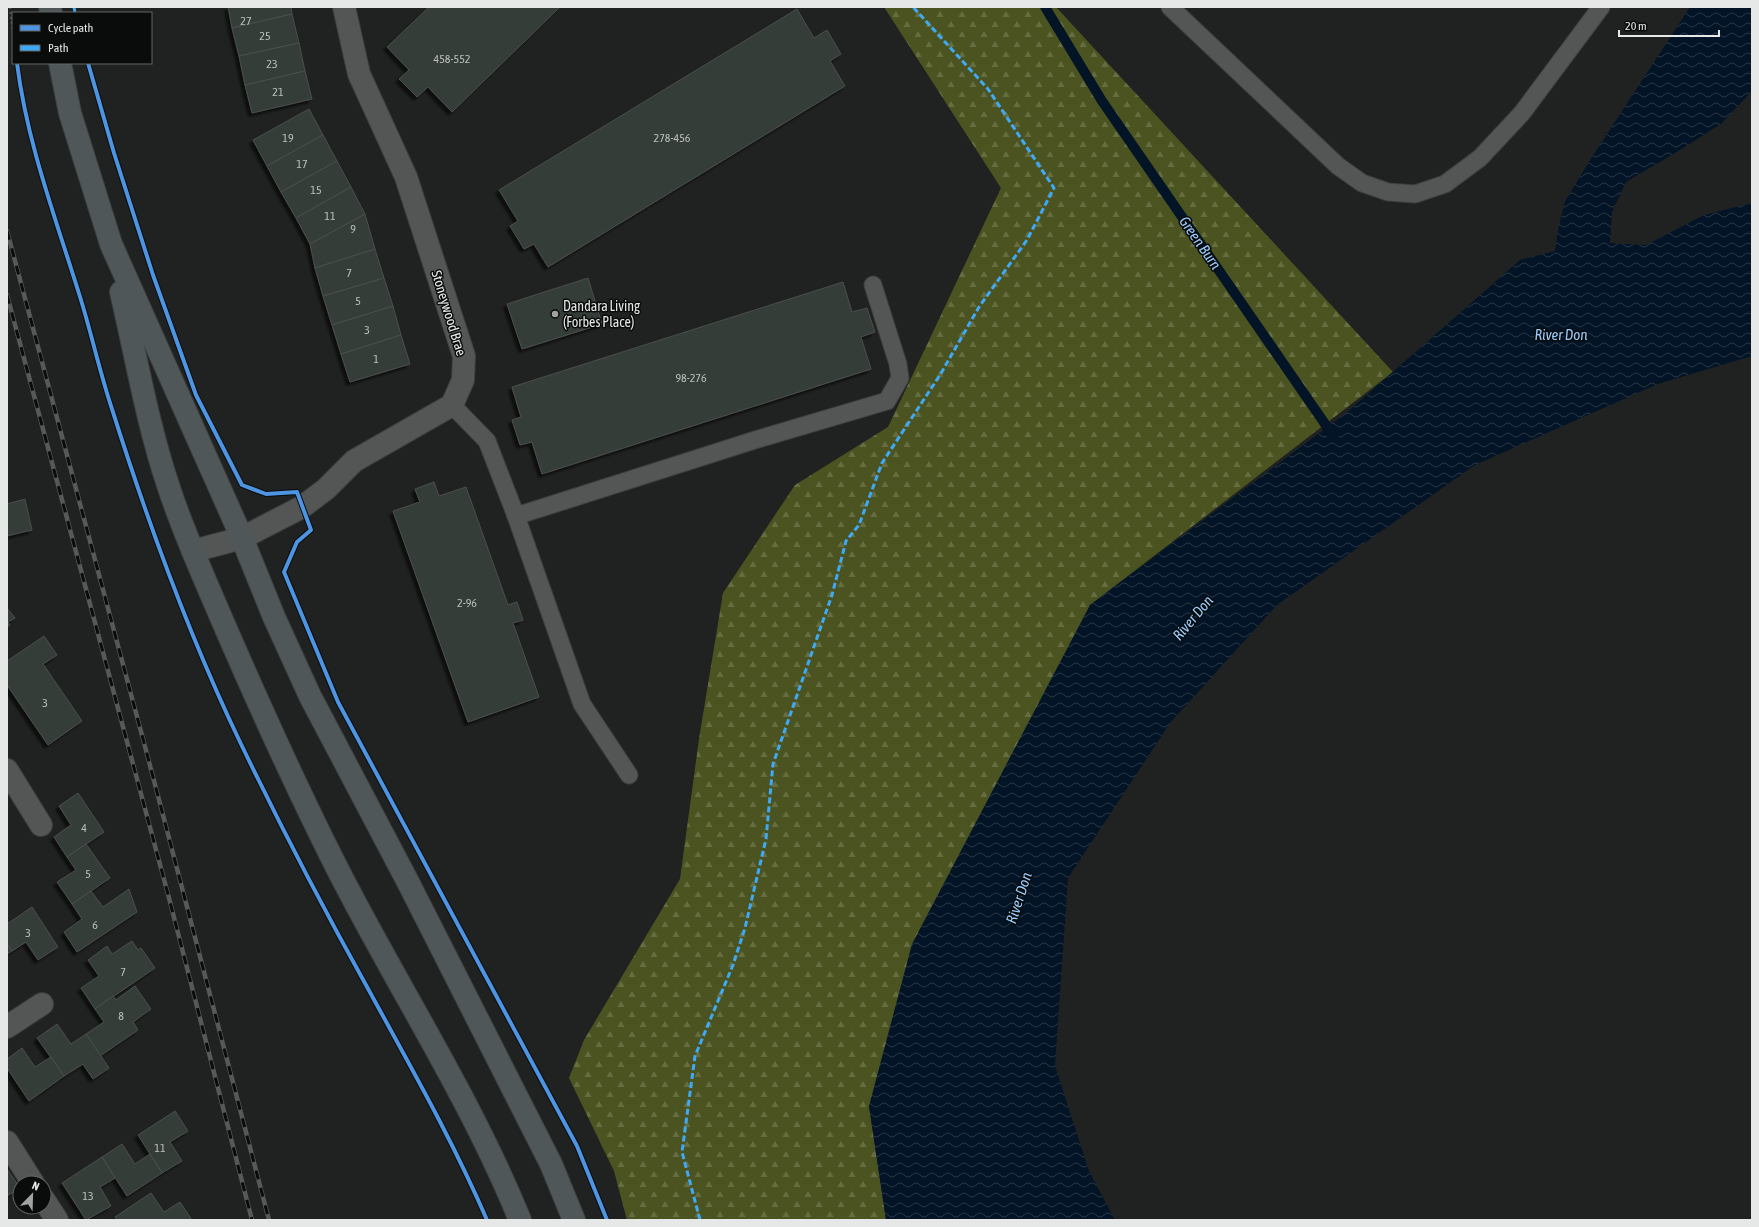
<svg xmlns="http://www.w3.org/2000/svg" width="1759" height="1227" viewBox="0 0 1759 1227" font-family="'Asap Condensed',sans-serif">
<defs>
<pattern id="forest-firs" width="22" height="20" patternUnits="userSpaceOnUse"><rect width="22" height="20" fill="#4b5421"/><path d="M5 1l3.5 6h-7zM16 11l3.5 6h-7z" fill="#656d41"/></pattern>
<pattern id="water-waves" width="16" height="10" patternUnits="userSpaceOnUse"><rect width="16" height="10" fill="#031426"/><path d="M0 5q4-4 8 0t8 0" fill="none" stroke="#283646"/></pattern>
<filter id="shadow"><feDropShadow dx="-3.5" dy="3.5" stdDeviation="1" flood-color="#0009"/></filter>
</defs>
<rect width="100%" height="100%" fill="#202221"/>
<polygon fill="url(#forest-firs)" points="884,7 1056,7 1393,372 1090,605 869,1106 886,1220 627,1220 614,1171 569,1078 584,1040 680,879 699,739 723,593 795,485 888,427 1001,188"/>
<polygon fill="url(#water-waves)" points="1690,7 1752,7 1752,91 1721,124 1680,150 1626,182 1612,212 1610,243 1646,245 1704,215 1752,203 1752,356 1658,384 1475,465 1277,605 1170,723 1068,878 1055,1066 1089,1171 1115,1220 886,1220 869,1106 912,944 1090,605 1346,413 1520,260 1555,251 1558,230 1565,201 1592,157"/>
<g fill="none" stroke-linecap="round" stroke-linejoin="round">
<polyline stroke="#031426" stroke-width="10" points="1045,7 1102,101 1334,437"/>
</g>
<g fill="#343e38" stroke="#4c4e4d" filter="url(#shadow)">
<polygon points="228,7 291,7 292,14 232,28"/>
<polygon points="429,7 560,7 452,112 428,87 417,97 399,79 409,70 387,47"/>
<polygon points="797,9 814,38 827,30 841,54 830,61 845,86 548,267 534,244 524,249 510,226 518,221 499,190"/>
<polygon points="292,14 299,43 239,56 232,28"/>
<polygon points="299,43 305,71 245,85 239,56"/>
<polygon points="305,71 312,99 252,113 245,85"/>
<polygon points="309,109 323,135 267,166 253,140"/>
<polygon points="323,135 337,161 281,192 267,166"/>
<polygon points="337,161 351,187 296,218 281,192"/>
<polygon points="351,187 365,214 310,244 296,218"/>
<polygon points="365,214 375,249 315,268 310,244"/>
<polygon points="375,249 384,278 323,296 315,268"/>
<polygon points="384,278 393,306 332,325 323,296"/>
<polygon points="588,278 602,324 522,349 507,304"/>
<polygon points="843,282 852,312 867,308 875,332 861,337 871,369 542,474 532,442 520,445 512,420 521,417 512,387"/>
<polygon points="393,306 401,335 341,354 332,325"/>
<polygon points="401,335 410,364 350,382 341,354"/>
<polygon points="434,482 439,496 466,487 508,605 517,602 523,620 513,623 539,697 468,722 393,511 420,502 415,489"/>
<polygon points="25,499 32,530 7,536 7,504"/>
<polygon points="7,608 15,618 8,622 10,625 7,627"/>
<polygon points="44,636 57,655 43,664 82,721 48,745 7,685 7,661"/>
<polygon points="78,793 104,832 67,857 54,837 71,825 59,806"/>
<polygon points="86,844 110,878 72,904 57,882 76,870 67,857"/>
<polygon points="129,889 137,912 77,952 64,932 82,919 72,904 91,891 103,907"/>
<polygon points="32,907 58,947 38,960 26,942 12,951 7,944 7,924"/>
<polygon points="132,941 138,950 141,948 155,968 95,1009 81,988 99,976 88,960 107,946 112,954"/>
<polygon points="7,944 12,951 7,954"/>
<polygon points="135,986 151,1009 133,1022 138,1030 100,1056 86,1034 104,1022 95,1009 113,996 116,1000"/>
<polygon points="57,1024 71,1044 86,1034 109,1068 93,1079 83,1064 64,1076 37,1038"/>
<polygon points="22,1048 35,1067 51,1057 64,1076 29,1101 7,1068 7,1059"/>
<polygon points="175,1111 188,1131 170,1142 182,1161 162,1173 138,1135"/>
<polygon points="122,1144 135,1164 150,1154 162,1173 127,1196 102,1157"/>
<polygon points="102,1157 115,1178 100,1187 111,1206 86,1220 62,1183"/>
<polygon points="7,1169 20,1188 7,1196"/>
<polygon points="151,1193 164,1212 180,1202 192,1220 117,1220 115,1217"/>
</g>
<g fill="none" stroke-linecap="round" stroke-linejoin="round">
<defs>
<g id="lane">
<polyline points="1170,7 1338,166 1362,183 1388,192 1415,194 1445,184 1480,158 1522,113 1601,7"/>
<polyline points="452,405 487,441 516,516 582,704 629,775"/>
<polyline points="516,516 755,440 887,401 900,378 898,364 873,285"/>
</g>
<g id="street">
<polyline points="193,551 242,538 302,507 326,489 354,461 452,405 463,380 464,356 406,177 359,74 344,7"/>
<polyline points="7,770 41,825"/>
<polyline points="7,1027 42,1004"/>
<polyline points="7,1142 33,1183"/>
<polyline points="44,1200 57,1220"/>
</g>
<g id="primary">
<polyline points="50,7 51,13"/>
<polyline points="60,63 70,113 111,244 242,538 274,617 310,696 409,884 551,1164 574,1220"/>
<path d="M121,292C136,356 147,422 168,485C183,532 204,577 223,622C259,705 296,787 337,868C397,986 470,1097 520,1220"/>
</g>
</defs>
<use href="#lane" stroke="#3d3f3f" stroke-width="19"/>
<use href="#street" stroke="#3d3f3f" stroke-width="24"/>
<use href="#primary" stroke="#3d3f3f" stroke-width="24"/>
<g stroke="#505251" stroke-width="2.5" stroke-dasharray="2 3" stroke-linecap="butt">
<polyline points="10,7 13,32"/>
<path d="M17,63C25,128 48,191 67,253C87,320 104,387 126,453"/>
<polyline points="252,489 264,493"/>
<polyline points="286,569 296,544"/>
<path d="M171,579C200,655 234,729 271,802"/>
<polyline points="563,1120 582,1159"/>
<polyline points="603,1210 607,1220"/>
</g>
<use href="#lane" stroke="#545555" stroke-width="17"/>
<use href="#street" stroke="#545555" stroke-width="22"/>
<use href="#primary" stroke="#4f5758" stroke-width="22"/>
<defs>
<g id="rail">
<polyline points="7,231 147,754 269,1220"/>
<polyline points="7,295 169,898 252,1220"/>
</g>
</defs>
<use href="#rail" stroke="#575958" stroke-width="4.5"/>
<use href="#rail" stroke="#0a0c0b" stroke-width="3" stroke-dasharray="9" stroke-linecap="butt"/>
<g stroke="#3fa9f5" stroke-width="3" stroke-dasharray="6 3" stroke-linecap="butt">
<polyline points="74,7 75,13"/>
<polyline points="700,1220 682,1152 695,1056 733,965 745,928 766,839 773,764 832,595 846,541 859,525 882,463 940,375 979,307 1027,240 1054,188 988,89 913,7"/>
</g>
<defs>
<g id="cycleway">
<path d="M17,63C27,144 57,222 81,300C92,336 100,373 112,409C148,523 189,636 241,744C280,825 322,906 366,985C409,1064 451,1137 487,1220"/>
<polyline points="88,63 114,153 153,275 196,395 242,485 266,494 297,492 311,530 297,542 284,572 338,702 577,1146 607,1220"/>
</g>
</defs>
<use href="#cycleway" stroke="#0a0c0b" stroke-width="6"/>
<use href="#cycleway" stroke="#4d94e3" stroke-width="4"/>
</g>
<circle fill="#a0a3a2" stroke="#0a0c0b" stroke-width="1.5" cx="555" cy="314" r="4"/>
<g text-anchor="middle" stroke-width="3" stroke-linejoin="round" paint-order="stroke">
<g font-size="12" fill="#b9bebb">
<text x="246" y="25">27</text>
<text x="265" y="40">25</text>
<text x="452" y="63">458-552</text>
<text x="272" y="68">23</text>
<text x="278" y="96">21</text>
<text x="288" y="142">19</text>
<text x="672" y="142">278-456</text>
<text x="302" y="168">17</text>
<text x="316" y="194">15</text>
<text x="330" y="220">11</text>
<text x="353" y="233">9</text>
<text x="349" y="277">7</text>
<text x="358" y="305">5</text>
<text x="367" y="334">3</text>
<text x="376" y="363">1</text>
<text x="691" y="382">98-276</text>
<text x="467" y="607">2-96</text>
<text x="45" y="707">3</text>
<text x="84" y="832">4</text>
<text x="88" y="878">5</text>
<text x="95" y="929">6</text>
<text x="28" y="937">3</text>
<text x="123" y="976">7</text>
<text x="121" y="1020">8</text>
<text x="160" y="1152">11</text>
<text x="88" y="1200">13</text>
</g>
<g font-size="14" fill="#e5e8e7" stroke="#0a0c0b" text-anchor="start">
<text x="563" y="311">Dandara Living<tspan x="563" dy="16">(Forbes Place)</tspan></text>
</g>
<g font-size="14" fill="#e5e8e7" stroke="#0a0c0b">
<text transform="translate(449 313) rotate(73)" y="5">Stoneywood Brae</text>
</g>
<g font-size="15" font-style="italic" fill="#99cbff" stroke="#0a0c0b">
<text transform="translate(1200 243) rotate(55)" y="5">Green Burn</text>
<text x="1561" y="340">River Don</text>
<text transform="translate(1193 618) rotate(-50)" y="5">River Don</text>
<text transform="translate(1019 898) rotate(-72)" y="5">River Don</text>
</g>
</g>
<rect width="1759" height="1227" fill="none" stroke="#e5e8e7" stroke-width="16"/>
<rect x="12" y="12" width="140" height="52" fill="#0a0c0b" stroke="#626463"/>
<rect x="20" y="25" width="20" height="6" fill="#4d94e3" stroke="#626463"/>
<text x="48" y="32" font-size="12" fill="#e5e8e7">Cycle path</text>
<rect x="20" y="45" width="20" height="6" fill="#3fa9f5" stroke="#626463"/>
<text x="48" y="52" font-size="12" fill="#e5e8e7">Path</text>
<g transform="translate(32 1195) rotate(23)"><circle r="19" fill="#0a0c0b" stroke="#626463"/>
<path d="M0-3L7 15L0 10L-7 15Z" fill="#a0a3a2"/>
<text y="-6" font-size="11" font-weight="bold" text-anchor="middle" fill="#e5e8e7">N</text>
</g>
<path d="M1619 30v6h100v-6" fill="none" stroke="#e5e8e7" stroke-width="2"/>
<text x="1625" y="30" font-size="12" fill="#e5e8e7" stroke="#0a0c0b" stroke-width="3" paint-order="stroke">20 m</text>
</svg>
